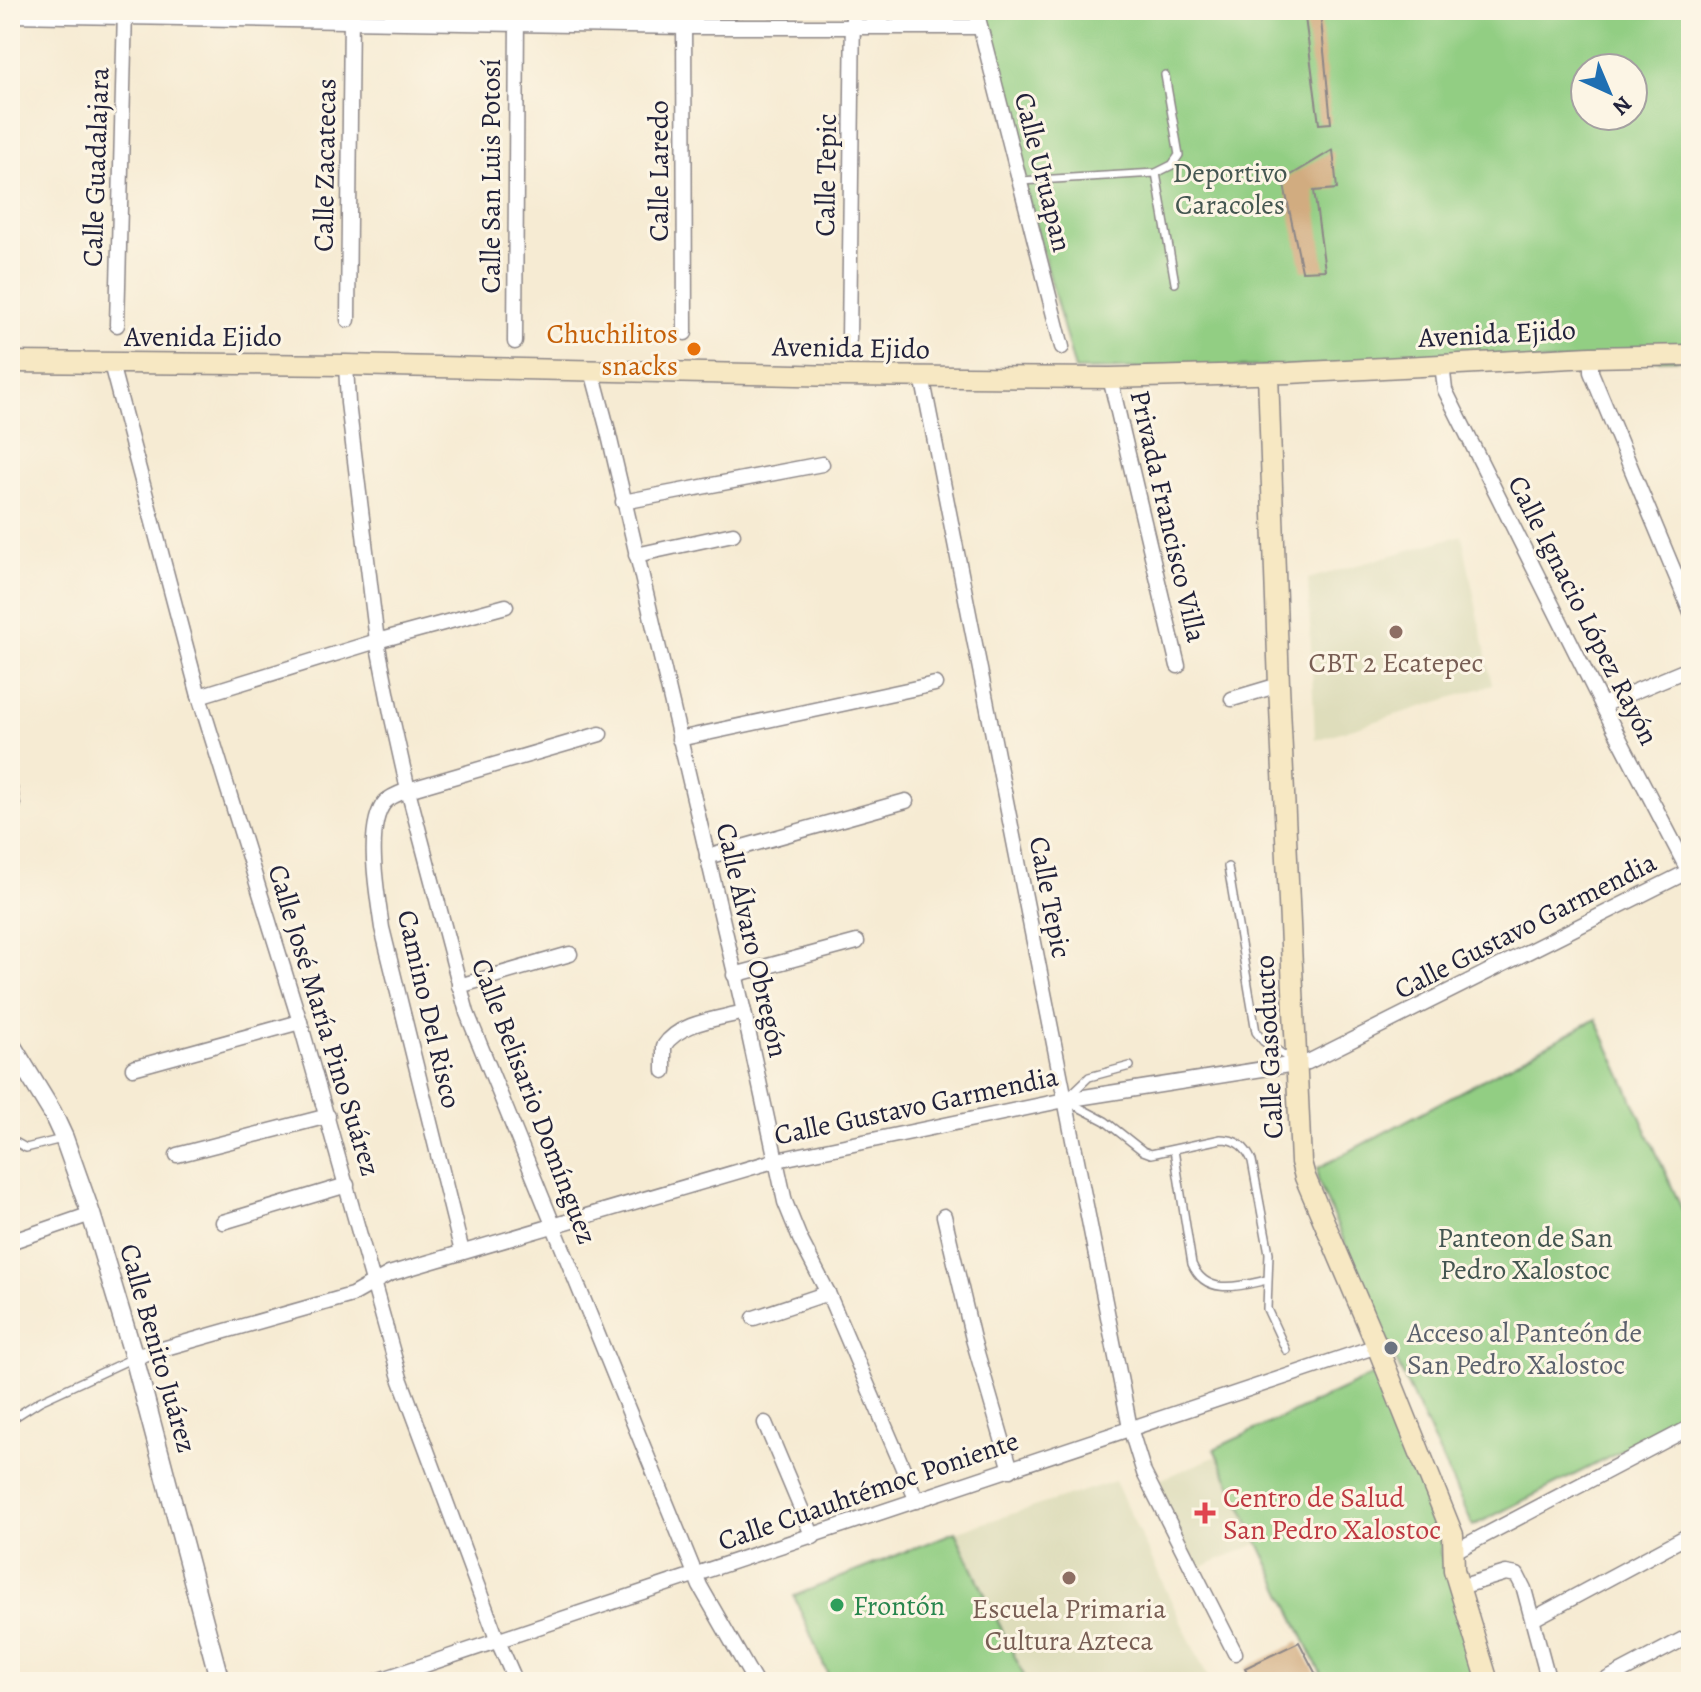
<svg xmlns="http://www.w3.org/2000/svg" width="1701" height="1692" viewBox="0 0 1701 1692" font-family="Alegreya,serif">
<rect width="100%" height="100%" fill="#fcf5e5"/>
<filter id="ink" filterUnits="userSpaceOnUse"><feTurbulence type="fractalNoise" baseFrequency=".0125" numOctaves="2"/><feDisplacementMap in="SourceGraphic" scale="16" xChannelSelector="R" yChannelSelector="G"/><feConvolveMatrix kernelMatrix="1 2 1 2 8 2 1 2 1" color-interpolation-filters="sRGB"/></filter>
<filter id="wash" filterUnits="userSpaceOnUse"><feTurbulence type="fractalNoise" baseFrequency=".006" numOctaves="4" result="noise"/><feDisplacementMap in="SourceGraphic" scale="32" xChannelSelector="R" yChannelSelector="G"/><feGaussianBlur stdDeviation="1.8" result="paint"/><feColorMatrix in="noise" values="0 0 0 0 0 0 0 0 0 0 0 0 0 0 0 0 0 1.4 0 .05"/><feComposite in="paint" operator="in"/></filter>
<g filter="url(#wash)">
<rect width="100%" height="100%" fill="#f6ebd3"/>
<g fill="#deddbb">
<polygon points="1462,535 1492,685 1315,740 1308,579"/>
<polygon points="1217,1456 1259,1543 1194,1570 1152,1483"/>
<polygon points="1115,1481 1182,1624 1210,1682 1027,1682 955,1532"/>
</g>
<g fill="#92ce83" stroke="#5a785f" stroke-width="2" fill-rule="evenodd">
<path d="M977,10H1691V359L1075,370ZM1585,68H1633V116H1585Z"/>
<polygon points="1596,1019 1691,1229 1691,1416 1473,1526 1387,1341 1318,1181 1318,1168"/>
<polygon points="1373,1375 1443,1538 1440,1553 1482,1670 1477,1682 1325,1682 1214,1449"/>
<polygon points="955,1532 1027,1682 831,1682 794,1596"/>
</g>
<g id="blocks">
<g fill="#d1ac80">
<polygon points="1304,10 1320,10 1331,123 1319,124"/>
<polygon points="1333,150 1337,189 1314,191 1325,270 1302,271 1283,180"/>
<polygon points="1299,1642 1320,1682 1252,1682 1245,1668"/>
</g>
</g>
</g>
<g filter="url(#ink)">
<use href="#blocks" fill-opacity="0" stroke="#8c8687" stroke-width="2"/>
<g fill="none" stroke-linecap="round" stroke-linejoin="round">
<defs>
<g id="service">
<polyline points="1156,173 1175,283"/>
<polyline points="1020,181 1156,173 1172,165 1179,155 1165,75"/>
<polyline points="1228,867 1256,1032 1263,1041 1294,1062"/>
<path d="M1130,1066L1089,1077L1065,1100L1105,1121L1143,1151L1151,1154L1221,1139C1236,1139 1246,1147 1252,1161L1269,1253L1267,1309L1286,1350"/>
<polyline points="10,1139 26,1148 62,1139"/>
<path d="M1174,1150L1192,1264C1206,1297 1240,1286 1267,1280"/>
<polyline points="10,1420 40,1401 133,1358"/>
</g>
<g id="minor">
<polyline points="684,10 685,333"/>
<polyline points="976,10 1062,347"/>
<polyline points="10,15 684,27 980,27"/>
<polyline points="348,320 351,10"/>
<polyline points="117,325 125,10"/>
<polyline points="849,340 853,10"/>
<polyline points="515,342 517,10"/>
<polyline points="1591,357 1591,372 1691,612"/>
<polyline points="111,364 199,696 300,1022 400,1378 497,1639 516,1682"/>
<polyline points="1442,364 1445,390 1602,705 1691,876"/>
<polyline points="346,365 348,403 377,641 392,718 408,790 467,1013 700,1586 755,1682"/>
<polyline points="592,371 607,427 744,1012 785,1202 800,1239 828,1293 917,1501"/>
<polyline points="922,376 1130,1428 1144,1473 1235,1653"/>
<polyline points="1110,378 1178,666"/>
<polyline points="623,502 822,464"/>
<polyline points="636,555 733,534"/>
<polyline points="199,696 377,641 506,606"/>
<polyline points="1232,699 1279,685"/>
<polyline points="1602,705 1691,668"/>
<polyline points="679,739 935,684"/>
<polyline points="10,788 13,806 10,816"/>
<polyline points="707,857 906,801"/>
<polyline points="734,975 857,942"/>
<polyline points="459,986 570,954"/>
<polyline points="133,1068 300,1022"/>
<path d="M664,1071V1046C679,1022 719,1019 744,1012"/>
<polyline points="177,1155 328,1116"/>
<polyline points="944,1216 973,1339 1011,1470"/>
<polyline points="223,1222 347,1185"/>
<polyline points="10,1242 91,1214"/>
<path d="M462,1252L382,928C378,898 364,826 385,802C391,796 400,793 408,790L600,734"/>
<polyline points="754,1318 828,1293"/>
<polyline points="134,1357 352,1295 389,1274 777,1160 1065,1100 1308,1062 1691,870"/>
<polyline points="765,1423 813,1537"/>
<polyline points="1455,1551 1691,1427"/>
<polyline points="1460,1587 1506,1573 1517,1575 1524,1589 1549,1682"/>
<polyline points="1533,1619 1691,1534"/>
<polyline points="374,1682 1377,1346"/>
<polyline points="1602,1682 1691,1635"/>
</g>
<polyline id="tertiary" points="10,1043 52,1112 64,1138 91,1214 134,1357 220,1682"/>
<g id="secondary">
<polyline points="10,362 346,365 840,376 1110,378 1289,373 1591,357 1691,355"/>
<polyline points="1268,374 1279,685 1301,1162 1305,1177 1377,1346 1453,1535 1454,1570 1488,1682"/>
</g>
</defs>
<use href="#service" stroke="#8c8687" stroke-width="10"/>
<use href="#minor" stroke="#8c8687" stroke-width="17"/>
<use href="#tertiary" stroke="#8c8687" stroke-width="21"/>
<use href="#secondary" stroke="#8c8687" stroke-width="23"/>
<use href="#service" stroke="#fff" stroke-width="7"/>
<use href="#minor" stroke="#fff" stroke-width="14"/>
<use href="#tertiary" stroke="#fff" stroke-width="18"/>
<use href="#secondary" stroke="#f7e8c3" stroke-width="20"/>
</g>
</g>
<circle fill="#e8710a" stroke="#fcf5e5" stroke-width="3" cx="694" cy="349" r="8"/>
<g fill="#8d6e63" stroke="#fcf5e5" stroke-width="3">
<circle cx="1396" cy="632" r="8"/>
<circle cx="1069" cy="1578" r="8"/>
</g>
<circle fill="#6b7280" stroke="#fcf5e5" stroke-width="3" cx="1391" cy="1348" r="8"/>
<path fill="#e0444e" stroke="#fcf5e5" stroke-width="3" d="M1201 1501h8v8h8v8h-8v8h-8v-8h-8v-8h8z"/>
<circle fill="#2e9e5b" stroke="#fcf5e5" stroke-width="3" cx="837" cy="1605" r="8"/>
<g text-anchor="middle" stroke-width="6" stroke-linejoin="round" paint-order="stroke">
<g font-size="28" fill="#22223b" stroke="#fcf5e5">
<text transform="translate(324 165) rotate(-89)" y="10">Calle Zacatecas</text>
<text transform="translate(95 167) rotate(-88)" y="10">Calle Guadalajara</text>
<text transform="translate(658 171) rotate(-90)" y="10">Calle Laredo</text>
<text transform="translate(1044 172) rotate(76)" y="10">Calle Uruapan</text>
<text transform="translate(825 175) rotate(-89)" y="10">Calle Tepic</text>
<text transform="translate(490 176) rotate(-90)" y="10">Calle San Luis Potosí</text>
<text transform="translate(1497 333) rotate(-3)" y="10">Avenida Ejido</text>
<text x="203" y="346">Avenida Ejido</text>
<text transform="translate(851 347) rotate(1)" y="10">Avenida Ejido</text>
<text transform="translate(1169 516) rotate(77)" y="10">Privada Francisco Villa</text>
<text transform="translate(1584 610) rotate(63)" y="10">Calle Ignacio López Rayón</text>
<text transform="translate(1051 897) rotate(79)" y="10">Calle Tepic</text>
<text transform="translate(1525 925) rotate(-27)" y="10">Calle Gustavo Garmendia</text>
<text transform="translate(753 940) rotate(77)" y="10">Calle Álvaro Obregón</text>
<text transform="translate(430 1009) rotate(77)" y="10">Camino Del Risco</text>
<text transform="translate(325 1020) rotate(73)" y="10">Calle José María Pino Suárez</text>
<text transform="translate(1268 1047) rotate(-93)" y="10">Calle Gasoducto</text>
<text transform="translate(535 1101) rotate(69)" y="10">Calle Belisario Domínguez</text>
<text transform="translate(916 1105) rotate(-12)" y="10">Calle Gustavo Garmendia</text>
<text transform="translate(159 1348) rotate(74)" y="10">Calle Benito Juárez</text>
<text transform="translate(868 1490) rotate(-19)" y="10">Calle Cuauhtémoc Poniente</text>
</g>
<g font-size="28" fill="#445651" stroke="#fcf5e5">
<text x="1230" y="182">Deportivo<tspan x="1230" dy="32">Caracoles</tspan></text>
<text x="1525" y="1247">Panteon de San<tspan x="1525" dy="32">Pedro Xalostoc</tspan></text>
</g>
<g font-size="28" fill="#c56008" stroke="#fcf5e5" text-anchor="end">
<text x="678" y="343">Chuchilitos<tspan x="678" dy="32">snacks</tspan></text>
</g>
<g font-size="28" fill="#785e54" stroke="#fcf5e5">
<text x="1396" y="672">CBT 2 Ecatepec</text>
<text x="1069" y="1618">Escuela Primaria<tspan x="1069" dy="32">Cultura Azteca</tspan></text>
</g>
<g font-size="28" fill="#5b616d" stroke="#fcf5e5" text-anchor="start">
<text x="1407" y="1342">Acceso al Panteón de<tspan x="1407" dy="32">San Pedro Xalostoc</tspan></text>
</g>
<g font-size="28" fill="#be3a42" stroke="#fcf5e5" text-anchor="start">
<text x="1223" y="1507">Centro de Salud<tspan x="1223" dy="32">San Pedro Xalostoc</tspan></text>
</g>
<g font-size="28" fill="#27864d" stroke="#fcf5e5" text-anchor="start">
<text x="853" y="1615">Frontón</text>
</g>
</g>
<rect width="1701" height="1692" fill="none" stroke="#fcf5e5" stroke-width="40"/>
<g transform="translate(1609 92) rotate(136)"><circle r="38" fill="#fcf5e5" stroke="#a5a1a1" stroke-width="2"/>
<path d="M0-6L14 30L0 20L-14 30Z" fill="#1f6fb2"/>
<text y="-12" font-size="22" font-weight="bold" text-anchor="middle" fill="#22223b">N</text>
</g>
</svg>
